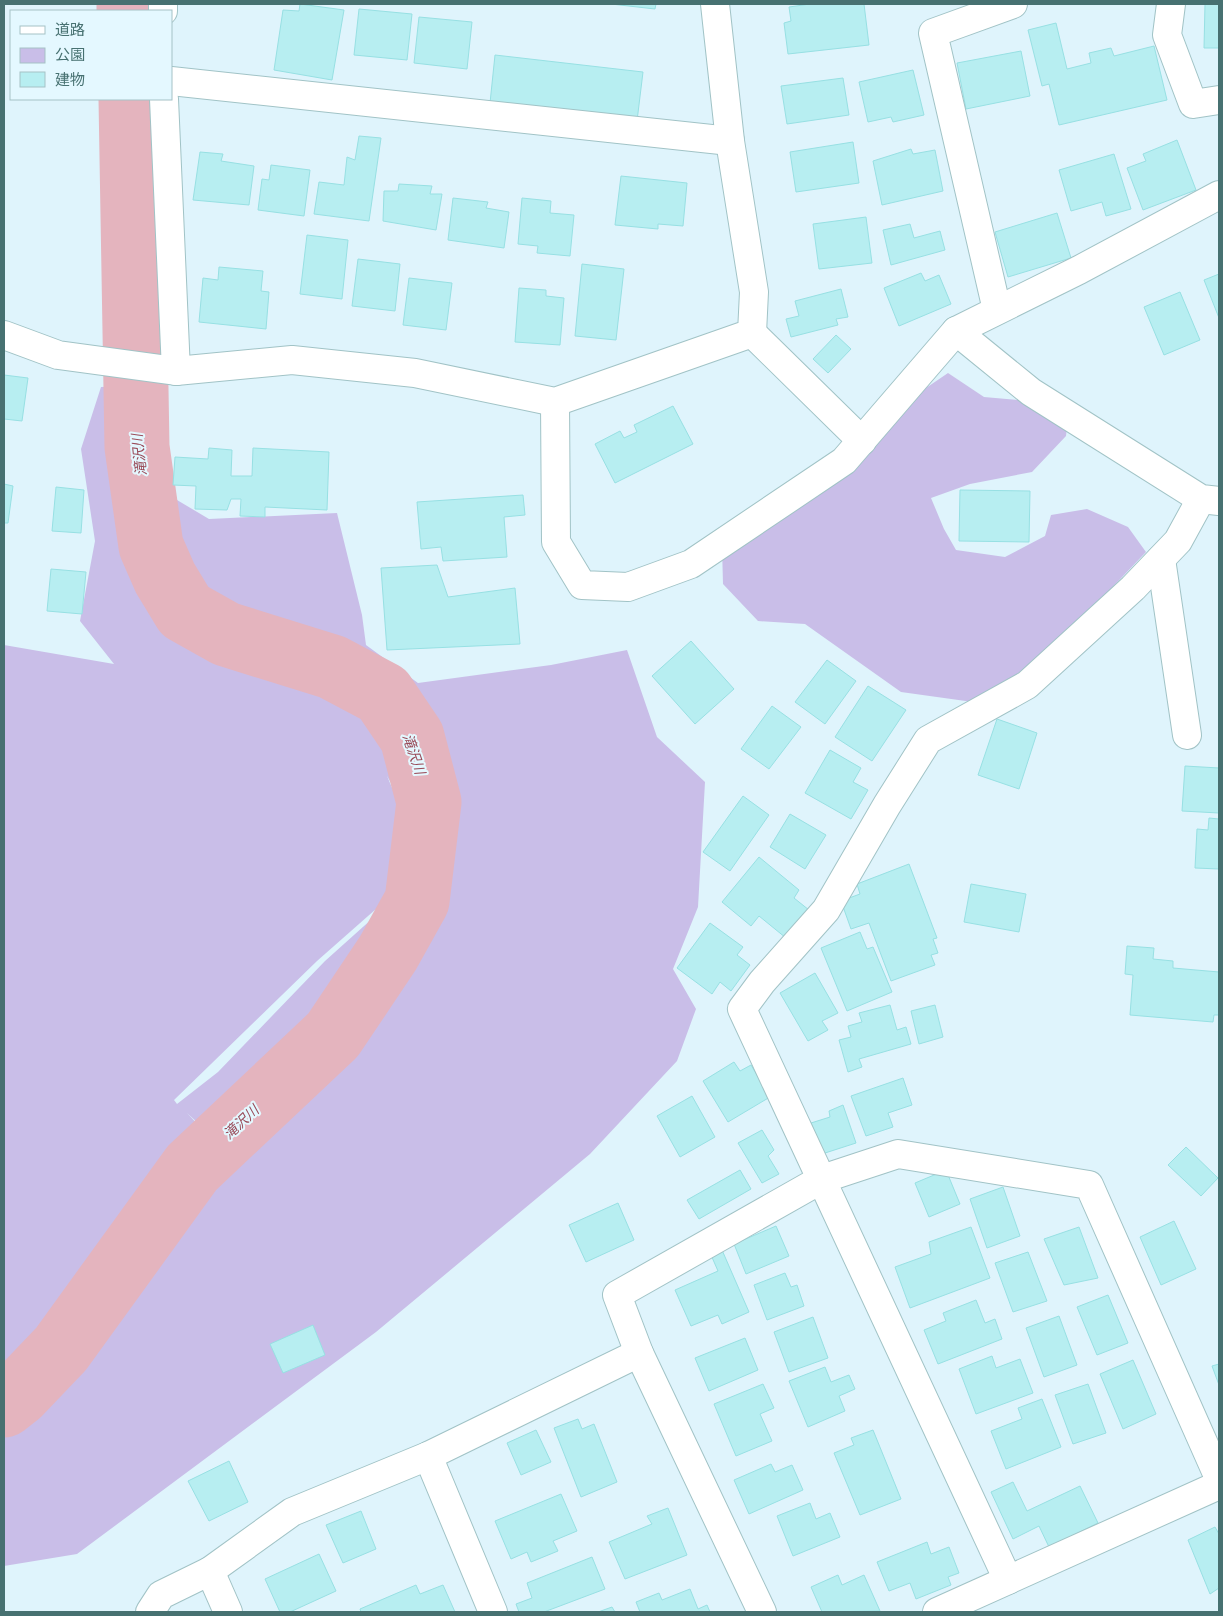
<svg xmlns="http://www.w3.org/2000/svg" width="1223" height="1616" viewBox="0 0 1223 1616" font-family="Arial,'Noto Sans JP',sans-serif">
<rect width="100%" height="100%" fill="#dff4fc"/>
<g fill="#c9bee8" fill-rule="evenodd">
<polygon points="948,373 984,397 1030,401 1069,410 1066,436 1032,472 970,484 931,498 944,529 956,550 1005,557 1045,536 1051,515 1087,509 1128,527 1146,552 1105,595 1027,685 980,703 901,692 805,624 758,621 723,584 722,547 904,403"/>
<path d="M144,385L177,500L209,519L337,513L362,615L366,645L418,683L551,665L627,650L657,737L705,782L698,907L673,969L696,1009L677,1061L590,1154L376,1332L77,1554L4,1566V645L114,664L80,621L95,541L81,449L101,387ZM387,776L408,813L393,900L325,961L218,1072L177,1104L174,1100L317,961L393,894L405,818ZM187,1113L237,1159V1160L233,1162Z"/>
</g>
<g fill="none" stroke-linecap="round" stroke-linejoin="round">
<g stroke="#e4b4be" stroke-width="65">
<polyline points="129,4 129,11"/>
<polyline points="4,1405 18,1394 61,1349 192,1168 333,1035 388,953 417,901 429,802 412,737 383,694 332,667 226,634 185,611 165,578 151,546 137,447 131,99"/>
</g>
</g>
<g fill="#b7eef1" stroke="#97e0e3">
<polygon points="300,4 344,10 332,80 274,70 283,10 299,11"/>
<polygon points="611,4 656,4 655,9"/>
<polygon points="810,4 864,4 869,45 788,54 784,23 791,21 789,7"/>
<polygon points="1205,4 1219,4 1219,48 1204,48"/>
<polygon points="359,9 412,14 407,60 354,55"/>
<polygon points="419,17 472,22 467,69 414,63"/>
<polygon points="1056,23 1067,69 1091,63 1089,53 1111,48 1114,56 1154,46 1167,100 1059,125 1049,84 1042,86 1028,30"/>
<polygon points="1021,51 1030,96 966,109 957,63"/>
<polygon points="495,55 643,72 637,121 490,103"/>
<polygon points="913,70 924,115 893,122 891,117 868,122 859,82"/>
<polygon points="843,78 849,115 787,124 781,86"/>
<polygon points="359,136 381,138 369,221 314,214 319,182 344,185 347,157 355,160"/>
<polygon points="1177,140 1196,190 1143,210 1127,168 1146,161 1143,154"/>
<polygon points="853,142 859,183 796,192 790,152"/>
<polygon points="911,149 913,154 935,150 943,191 882,205 873,161"/>
<polygon points="200,152 223,154 221,161 254,166 249,205 193,200"/>
<polygon points="1114,154 1131,209 1106,216 1102,202 1071,211 1059,170"/>
<polygon points="271,165 310,170 304,216 258,210 262,179 269,180"/>
<polygon points="621,176 687,183 683,226 658,224 658,229 615,225"/>
<polygon points="399,184 432,186 430,194 442,194 436,230 383,221 384,191 398,191"/>
<polygon points="453,198 488,202 486,208 509,212 504,248 448,240"/>
<polygon points="522,198 551,201 550,213 574,215 570,256 537,253 538,246 518,244"/>
<polygon points="1057,213 1071,258 1008,277 995,232"/>
<polygon points="866,217 872,263 819,269 813,224"/>
<polygon points="910,224 914,238 940,231 945,250 891,265 883,230"/>
<polygon points="307,235 348,240 342,299 300,294"/>
<polygon points="358,259 400,264 395,311 352,306"/>
<polygon points="582,264 624,269 616,340 575,336"/>
<polygon points="219,267 263,271 261,291 269,292 266,329 199,322 203,278 218,280"/>
<polygon points="921,273 925,281 939,275 951,304 899,326 884,288"/>
<polygon points="1219,274 1219,318 1204,280"/>
<polygon points="409,278 452,283 446,330 403,325"/>
<polygon points="519,288 546,290 546,296 564,298 560,345 515,342"/>
<polygon points="841,289 848,317 836,319 838,325 791,337 786,319 799,316 795,301"/>
<polygon points="1180,292 1200,340 1164,355 1144,307"/>
<polygon points="836,335 851,349 828,373 813,359"/>
<polygon points="4,375 28,378 22,421 4,419"/>
<polygon points="673,406 693,444 615,483 595,444 620,431 624,438 637,432 634,425"/>
<polygon points="209,448 232,450 231,476 252,476 253,448 329,452 327,510 265,507 265,517 240,516 241,499 231,499 227,510 195,509 196,486 173,485 175,457 208,459"/>
<polygon points="4,484 13,486 8,523 4,523"/>
<polygon points="56,487 84,490 81,533 52,531"/>
<polygon points="960,490 1030,491 1029,542 959,541"/>
<polygon points="523,495 525,515 504,517 507,557 443,561 441,547 421,549 417,502"/>
<polygon points="437,565 448,597 515,588 520,644 387,650 381,568"/>
<polygon points="51,569 86,572 82,614 47,611"/>
<polygon points="691,641 734,689 695,724 652,676"/>
<polygon points="827,660 856,681 825,724 795,702"/>
<polygon points="868,686 906,710 872,761 835,737"/>
<polygon points="772,706 801,727 769,769 741,749"/>
<polygon points="997,719 1037,733 1019,789 978,775"/>
<polygon points="830,750 861,768 853,782 868,790 851,819 805,793"/>
<polygon points="1185,766 1219,768 1219,813 1182,811"/>
<polygon points="743,796 769,815 730,871 703,852"/>
<polygon points="790,814 826,835 805,869 770,847"/>
<polygon points="1209,818 1219,819 1219,869 1195,868 1197,829 1208,830"/>
<polygon points="759,857 799,890 794,898 809,910 786,938 759,916 751,926 722,902"/>
<polygon points="909,864 937,938 933,939 938,953 931,955 935,965 891,981 869,923 851,929 841,901 860,894 857,884"/>
<polygon points="971,884 1026,894 1019,932 964,922"/>
<polygon points="710,923 743,947 737,955 750,965 731,991 720,982 712,994 677,968"/>
<polygon points="860,932 867,949 873,947 892,992 847,1011 821,948"/>
<polygon points="1127,946 1154,948 1153,959 1173,961 1173,968 1219,972 1219,1015 1214,1015 1213,1022 1130,1015 1133,975 1125,974"/>
<polygon points="815,973 838,1013 822,1021 828,1030 808,1041 780,993"/>
<polygon points="890,1005 897,1030 906,1027 911,1044 859,1059 862,1067 848,1072 839,1040 851,1037 848,1026 862,1022 859,1013"/>
<polygon points="935,1005 943,1037 919,1044 911,1011"/>
<polygon points="734,1062 740,1071 751,1065 770,1097 728,1122 703,1081"/>
<polygon points="903,1078 912,1105 888,1113 893,1127 866,1136 851,1096"/>
<polygon points="692,1096 715,1137 680,1157 657,1116"/>
<polygon points="843,1105 856,1143 822,1154 811,1123 830,1117 829,1111"/>
<polygon points="762,1130 774,1150 768,1156 779,1174 762,1183 738,1143"/>
<polygon points="1186,1147 1218,1178 1201,1196 1168,1165"/>
<polygon points="740,1170 751,1189 699,1219 687,1200"/>
<polygon points="946,1170 960,1204 929,1217 915,1183"/>
<polygon points="1003,1187 1020,1236 987,1248 970,1199"/>
<polygon points="618,1203 634,1240 586,1262 569,1225"/>
<polygon points="1174,1221 1196,1269 1161,1285 1140,1237"/>
<polygon points="776,1226 789,1256 746,1274 734,1244"/>
<polygon points="971,1227 990,1278 910,1308 895,1267 931,1254 929,1242"/>
<polygon points="1079,1227 1098,1278 1064,1285 1044,1239"/>
<polygon points="722,1250 749,1312 722,1324 718,1315 691,1326 675,1290 718,1271 711,1255"/>
<polygon points="1028,1252 1047,1301 1013,1312 995,1263"/>
<polygon points="785,1273 791,1287 797,1285 804,1306 767,1320 754,1285"/>
<polygon points="1108,1295 1128,1343 1097,1355 1077,1307"/>
<polygon points="976,1300 985,1323 995,1319 1002,1339 938,1364 924,1330 946,1321 943,1313"/>
<polygon points="1059,1316 1077,1365 1044,1377 1026,1328"/>
<polygon points="813,1317 828,1358 789,1372 774,1332"/>
<polygon points="313,1325 325,1355 283,1373 270,1344"/>
<polygon points="745,1338 758,1370 709,1391 695,1358"/>
<polygon points="992,1356 996,1368 1020,1359 1033,1393 976,1414 959,1369"/>
<polygon points="1133,1360 1156,1414 1123,1429 1100,1374"/>
<polygon points="1219,1364 1219,1385 1212,1366"/>
<polygon points="825,1367 831,1382 849,1375 855,1389 839,1396 845,1411 808,1427 789,1381"/>
<polygon points="763,1384 774,1408 760,1414 772,1441 736,1456 714,1404"/>
<polygon points="1088,1384 1106,1433 1073,1444 1055,1395"/>
<polygon points="1042,1399 1061,1447 1006,1469 991,1431 1022,1419 1018,1408"/>
<polygon points="578,1419 582,1429 594,1424 617,1482 581,1497 554,1428"/>
<polygon points="536,1430 551,1462 521,1475 507,1443"/>
<polygon points="873,1430 901,1499 860,1515 834,1453 854,1445 851,1438"/>
<polygon points="229,1461 248,1502 209,1521 188,1481"/>
<polygon points="771,1464 775,1472 792,1465 803,1490 749,1514 734,1480"/>
<polygon points="1013,1482 1027,1511 1080,1486 1098,1523 1049,1547 1039,1526 1013,1539 991,1492"/>
<polygon points="561,1494 577,1531 553,1541 558,1551 531,1562 527,1552 511,1559 495,1521"/>
<polygon points="810,1503 816,1519 830,1513 840,1537 793,1556 777,1516"/>
<polygon points="668,1508 687,1555 625,1579 609,1542 652,1524 647,1516"/>
<polygon points="361,1511 376,1549 343,1563 326,1525"/>
<polygon points="1215,1527 1219,1534 1219,1588 1210,1594 1188,1540"/>
<polygon points="927,1542 931,1554 949,1547 959,1573 948,1577 951,1585 916,1599 910,1583 889,1591 877,1562"/>
<polygon points="319,1554 336,1591 290,1612 280,1612 265,1579"/>
<polygon points="592,1557 605,1589 544,1612 519,1612 516,1604 532,1598 527,1583"/>
<polygon points="838,1575 842,1585 864,1575 880,1611 822,1612 811,1587"/>
<polygon points="416,1585 420,1594 443,1585 455,1612 361,1612 360,1609"/>
<polygon points="690,1589 698,1609 707,1605 710,1612 640,1612 636,1602 659,1593 662,1600"/>
<polygon points="612,1607 615,1612 598,1612"/>
</g>
<g fill="none" stroke-linecap="round" stroke-linejoin="round">
<defs>
<g id="minor">
<polyline points="163,4 163,11"/>
<polyline points="1171,4 1167,35 1193,104 1219,100"/>
<polyline points="171,81 730,141"/>
<polyline points="164,99 176,371"/>
<polyline points="997,310 933,33 1013,4"/>
<polyline points="956,331 1031,392 1201,499 1219,501"/>
<polyline points="752,333 862,441"/>
<polyline points="4,335 58,355 176,371 292,360 415,373 555,402 752,333 754,292 730,141 715,4"/>
<polyline points="555,402 556,542 582,585 628,587 691,564 844,461 956,331 1079,270 1219,195"/>
<polyline points="1161,559 1187,735"/>
<polyline points="428,1456 493,1612"/>
<polyline points="210,1571 228,1612"/>
<polyline points="1008,1580 742,1009 762,982 826,910 887,805 928,740 1027,685 1133,588 1178,541 1201,499"/>
<polyline points="150,1612 161,1595 210,1571 292,1512 428,1456 639,1353"/>
<polyline points="762,1612 639,1353 617,1295 822,1179 898,1154 1089,1185 1219,1478"/>
<polyline points="937,1612 1219,1485"/>
</g>
</defs>
<use href="#minor" stroke="#a1c3c6" stroke-width="30"/>
<use href="#minor" stroke="#fff" stroke-width="28"/>
</g>
<g text-anchor="middle" stroke-width="4" stroke-linejoin="round" paint-order="stroke">
<g font-size="14" font-style="italic" fill="#994a58" stroke="#e4f8ff">
<text transform="translate(139 455) rotate(-96)" y="5">滝沢川</text>
<text transform="translate(414 754) rotate(71)" y="5">滝沢川</text>
<text transform="translate(241 1122) rotate(-43)" y="5">滝沢川</text>
</g>
</g>
<rect width="1223" height="1616" fill="none" stroke="#477171" stroke-width="10"/>
<rect x="10" y="10" width="162" height="90" fill="#e4f8ff" stroke="#a5c2c6"/>
<rect x="20" y="26" width="25" height="8" fill="#ffffff" stroke="#a5c2c6"/>
<text x="55" y="35" font-size="15" fill="#477171">道路</text>
<rect x="20" y="48" width="25" height="15" fill="#c9bee8" stroke="#a5c2c6"/>
<text x="55" y="60" font-size="15" fill="#477171">公園</text>
<rect x="20" y="72" width="25" height="15" fill="#b7eef1" stroke="#a5c2c6"/>
<text x="55" y="85" font-size="15" fill="#477171">建物</text>
</svg>
